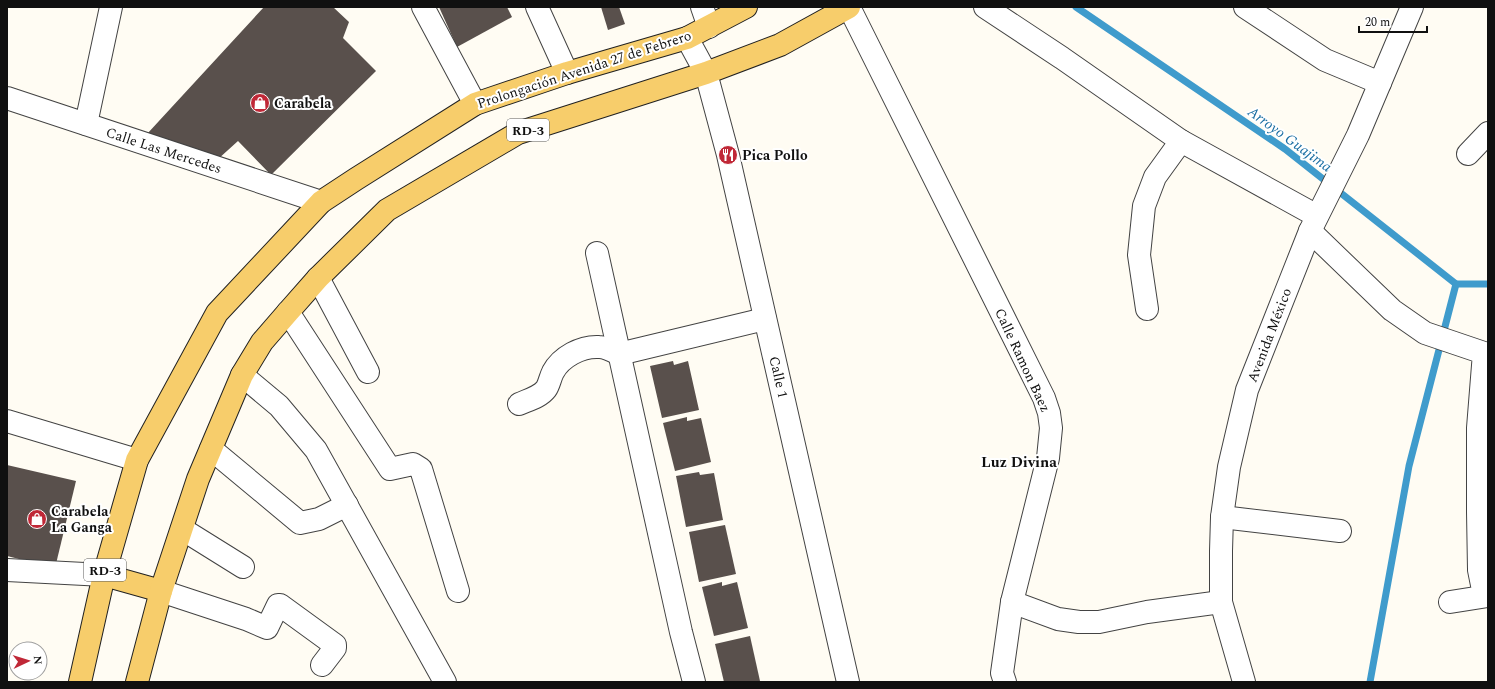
<svg xmlns="http://www.w3.org/2000/svg" width="1495" height="689" viewBox="0 0 1495 689" font-family="Spectral,serif">
<rect width="100%" height="100%" fill="#fffcf3"/>
<g fill="none" stroke-linecap="round" stroke-linejoin="round">
<g stroke="#3f9bcc" stroke-width="7">
<polyline points="1076,7 1285,149 1456,284 1488,284"/>
<polyline points="1370,682 1409,466 1456,284"/>
</g>
</g>
<g fill="#59504c">
<polygon points="264,7 333,7 349,22 343,38 376,71 271,175 238,141 217,160 147,134"/>
<polygon points="439,7 507,7 512,17 457,47"/>
<polygon points="601,7 619,7 625,24 608,30"/>
<polygon points="673,361 674,365 688,361 699,410 662,418 650,366"/>
<polygon points="687,417 687,421 701,418 711,462 675,471 663,423"/>
<polygon points="7,465 76,481 55,568 7,556"/>
<polygon points="699,472 700,475 714,473 723,520 686,527 676,476"/>
<polygon points="725,525 736,574 699,582 689,532"/>
<polygon points="722,582 722,586 737,582 748,628 714,636 702,587"/>
<polygon points="750,636 760,681 724,682 715,644"/>
</g>
<g fill="none" stroke-linecap="round" stroke-linejoin="round">
<defs>
<g id="minor">
<polyline points="423,7 475,104"/>
<polyline points="537,7 567,73"/>
<polyline points="702,7 709,27"/>
<polyline points="849,7 1044,398 1049,413 1051,428 1048,458 1012,602 1002,673 1005,682"/>
<polyline points="985,7 1062,58 1181,141 1317,216"/>
<polyline points="1245,7 1325,60 1380,83"/>
<polyline points="687,38 706,73 728,155 848,682"/>
<polyline points="7,98 321,202"/>
<polyline points="86,124 111,7"/>
<polyline points="1468,154 1488,133"/>
<polyline points="1310,231 1392,310 1425,333 1484,353 1478,428 1478,512 1479,570 1482,585 1488,593"/>
<polyline points="597,253 681,632 694,682"/>
<polyline points="318,278 368,372"/>
<polyline points="1147,309 1139,255 1144,206 1155,177 1181,141"/>
<polyline points="288,312 390,469 413,464 421,469 458,591"/>
<polyline points="242,375 279,406 316,450 445,682"/>
<path d="M519,404C528,400 540,397 546,389C549,385 550,378 553,372C561,357 581,346 599,347C606,347 613,351 619,354L765,319"/>
<polyline points="7,421 137,460"/>
<polyline points="211,449 300,523 319,519 347,505"/>
<polyline points="1222,517 1340,531"/>
<polyline points="182,529 243,567"/>
<polyline points="7,570 104,575"/>
<polyline points="161,591 246,619 267,628 278,605 280,605 335,645 335,648 322,665"/>
<polyline points="1012,602 1058,619 1079,622 1099,622 1147,612 1221,602"/>
<polyline points="1450,602 1488,596"/>
<polyline points="1244,682 1221,602 1221,551 1222,517 1229,467 1247,390 1310,231 1358,135 1412,7"/>
</g>
<g id="major">
<polyline points="104,575 161,591"/>
<polyline points="80,682 104,575 137,460 217,313 321,202 356,179 475,104 567,73 687,38 746,7"/>
<polyline points="137,682 161,591 198,479 242,375 262,342 288,312 318,278 387,210 518,133 706,73 780,45 849,7"/>
</g>
</defs>
<use href="#minor" stroke="#434343" stroke-width="24"/>
<use href="#major" stroke="#212121" stroke-width="24"/>
<use href="#minor" stroke="#fff" stroke-width="22"/>
<use href="#major" stroke="#f7cd6b" stroke-width="22"/>
</g>
<defs>
<symbol id="shop-disc" viewBox="-11 -11 22 22"><circle r="9.5" fill="#c02837" stroke="#fff"/><path d="M-5-2.5h2.3a2.7 3.5 0 0 1 5.4 0H5L5.5 6h-11ZM-1.5-2.5h3a1.5 2.3 0 0 0-3 0Z" fill="#fff"/></symbol>
<symbol id="restaurant-disc" viewBox="-11 -11 22 22"><circle r="9.5" fill="#c02837" stroke="#fff"/><path d="M-5-6h1v4h1v-4h1v4h1v-4h1v5L-1.5 .5V6h-2V.5L-5-1ZM5-6V6H3V1.5H1.5Q1.5-4 5-6Z" fill="#fff"/></symbol>
</defs>
<g fill-rule="evenodd">
<use href="#shop-disc" x="249" y="92" width="22" height="22"/>
<use href="#restaurant-disc" x="717" y="144" width="22" height="22"/>
<use href="#shop-disc" x="26" y="508" width="22" height="22"/>
</g>
<g text-anchor="middle" stroke-width="4" stroke-linejoin="round" paint-order="stroke">
<g fill="#fff" stroke="#585858" stroke-width="1">
<rect x="507" y="119" width="42" height="22" rx="3"/>
<rect x="84" y="559" width="42" height="22" rx="3"/>
</g>
<g font-size="13" font-weight="bold" fill="#101010">
<text x="528" y="135">RD-3</text>
<text x="105" y="575">RD-3</text>
</g>
<g font-size="14" fill="#101010" stroke="#fff">
<text transform="translate(584 69) rotate(-18)" y="5">Prolongación Avenida 27 de Febrero</text>
<text transform="translate(164 150) rotate(18)" y="5">Calle Las Mercedes</text>
<text transform="translate(1269 335) rotate(-69)" y="5">Avenida México</text>
<text transform="translate(1023 360) rotate(65)" y="5">Calle Ramon Baez</text>
<text transform="translate(779 377) rotate(77)" y="5">Calle 1</text>
</g>
<g font-size="14" font-weight="bold" fill="#101010" stroke="#fff" text-anchor="start">
<text x="274" y="108">Carabela</text>
<text x="742" y="160">Pica Pollo</text>
<text x="51" y="516">Carabela<tspan x="51" dy="16">La Ganga</tspan></text>
</g>
<g font-size="15" font-style="italic" fill="#196da2" stroke="#fff">
<text transform="translate(1290 139) rotate(36)" y="5">Arroyo Guajima</text>
</g>
<g font-size="15" font-weight="bold" fill="#101010" stroke="#fff">
<text x="1019" y="467">Luz Divina</text>
</g>
</g>
<rect width="1495" height="689" fill="none" stroke="#101010" stroke-width="16"/>
<g transform="translate(28 661) rotate(86)"><circle r="19" fill="#ffffff" stroke="#9f9f9f"/>
<path d="M0-3L7 15L0 10L-7 15Z" fill="#c02837"/>
<text y="-6" font-size="11" font-weight="bold" text-anchor="middle" fill="#101010">N</text>
</g>
<path d="M1359 26v6h68v-6" fill="none" stroke="#101010" stroke-width="2"/>
<text x="1365" y="26" font-size="12" fill="#101010" stroke="#ffffff" stroke-width="3" paint-order="stroke">20 m</text>
</svg>
